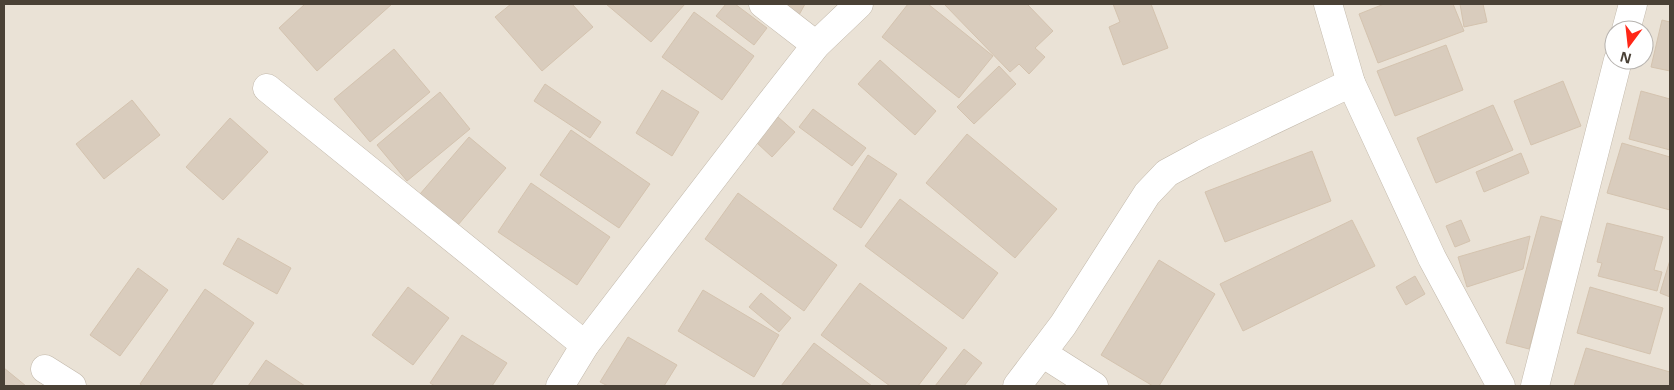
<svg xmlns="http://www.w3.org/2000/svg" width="1674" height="390" viewBox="0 0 1674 390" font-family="'Noto Sans',sans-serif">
<rect width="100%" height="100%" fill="#f6f1e9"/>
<path fill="#eae2d6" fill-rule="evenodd" d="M4,4H1670V386H4ZM1614,30H1644V60H1614Z"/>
<g fill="#d9ccbd" stroke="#d4c3af">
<polygon points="305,4 392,4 317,71 279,28"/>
<polygon points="511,4 572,4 593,27 542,71 495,17"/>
<polygon points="606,4 685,4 651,42"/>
<polygon points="726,4 735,4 767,28 754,45 716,16"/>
<polygon points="781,4 805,4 799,15"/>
<polygon points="908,4 928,4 993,56 959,98 882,37"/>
<polygon points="944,4 1027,4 1053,31 1035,48 1045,57 1029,74 1019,64 1010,72"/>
<polygon points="1113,4 1151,4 1168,48 1123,65 1109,27 1120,22"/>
<polygon points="1384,4 1453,4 1464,31 1378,63 1359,14"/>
<polygon points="1460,4 1483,4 1487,22 1464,27"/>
<polygon points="694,12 754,56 722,100 662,57"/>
<polygon points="1662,20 1670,22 1670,71 1651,67"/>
<polygon points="1446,45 1463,90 1395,116 1377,71"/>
<polygon points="394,49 430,92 370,142 334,99"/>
<polygon points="880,60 936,111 915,135 858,84"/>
<polygon points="999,66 1016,84 974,124 957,107"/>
<polygon points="1563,81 1581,126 1531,145 1514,101"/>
<polygon points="545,84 601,122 590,138 534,101"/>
<polygon points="662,90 699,112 672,156 636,133"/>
<polygon points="1641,91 1670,99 1670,150 1629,139"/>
<polygon points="440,92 470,129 407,181 377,145"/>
<polygon points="132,100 160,135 104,179 76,144"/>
<polygon points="1493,105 1513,150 1436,183 1417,138"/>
<polygon points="813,109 866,148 852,166 799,127"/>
<polygon points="778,117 795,132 772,157 756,142"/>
<polygon points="230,118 268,152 223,200 186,167"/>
<polygon points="571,130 650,184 619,228 540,175"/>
<polygon points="967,134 1057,209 1015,258 926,183"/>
<polygon points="469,137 506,168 458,225 420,194"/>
<polygon points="1622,143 1670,157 1670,210 1607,193"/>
<polygon points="1312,151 1331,201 1225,242 1205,192"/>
<polygon points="1521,153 1529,173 1484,192 1476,172"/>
<polygon points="868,155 897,174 861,228 833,209"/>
<polygon points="531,183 610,237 577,285 498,232"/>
<polygon points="738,193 837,265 804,311 705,239"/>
<polygon points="900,199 998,273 963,319 865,246"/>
<polygon points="1541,216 1564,222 1529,349 1506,343"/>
<polygon points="1352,220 1375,266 1243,331 1220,284"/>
<polygon points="1461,220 1470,241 1455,247 1446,226"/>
<polygon points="1607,223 1663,237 1654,270 1662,272 1657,291 1598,276 1602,263 1597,262"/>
<polygon points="1530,236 1523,269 1467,287 1458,257"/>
<polygon points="238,238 291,268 277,294 223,264"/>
<polygon points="1159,260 1215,294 1159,386 1153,386 1101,355"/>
<polygon points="1670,260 1670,297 1660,293"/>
<polygon points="138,268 168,290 120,356 90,335"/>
<polygon points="1415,276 1425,294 1406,305 1396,287"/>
<polygon points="860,283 947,348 918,386 890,386 821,335"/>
<polygon points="408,287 449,318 413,365 372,335"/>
<polygon points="1590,287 1663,308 1650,354 1577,333"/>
<polygon points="205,289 254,323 211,386 143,386 140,384"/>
<polygon points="703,290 779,335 754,377 678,331"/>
<polygon points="761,293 791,318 779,332 749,307"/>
<polygon points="462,335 507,363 492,386 435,386 430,383"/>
<polygon points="628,337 677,365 664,386 608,386 600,382"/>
<polygon points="814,343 872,386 781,386"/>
<polygon points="1586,348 1670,372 1670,386 1574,386"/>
<polygon points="964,349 982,363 964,386 935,386"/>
<polygon points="266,360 305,386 248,386"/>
<polygon points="4,368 26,386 4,386"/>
</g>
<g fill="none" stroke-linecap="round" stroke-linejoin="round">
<defs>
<g id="street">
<polyline points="763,4 816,45"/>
<polyline points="1328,4 1351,83 1432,258 1501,386"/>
<polyline points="1626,30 1633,4"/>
<polyline points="267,88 585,345"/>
<polyline points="1042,353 1094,386"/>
<polyline points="45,369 72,386"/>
<polyline points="560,386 585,345 769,105 816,45 859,4"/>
<polyline points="1017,386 1063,325 1147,194 1167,173 1204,153 1351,83"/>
<polyline points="1535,386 1618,60"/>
</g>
</defs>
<use href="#street" stroke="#c2b8aa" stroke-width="29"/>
<use href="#street" stroke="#fff" stroke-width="28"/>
</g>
<rect width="1674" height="390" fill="none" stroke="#4a4136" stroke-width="10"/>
<g transform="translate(1629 45) rotate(195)"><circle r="24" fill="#ffffff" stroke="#b7b3af"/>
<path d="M0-4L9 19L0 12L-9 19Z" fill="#ff2717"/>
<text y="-8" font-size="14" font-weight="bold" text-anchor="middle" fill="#4a4136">N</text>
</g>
</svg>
